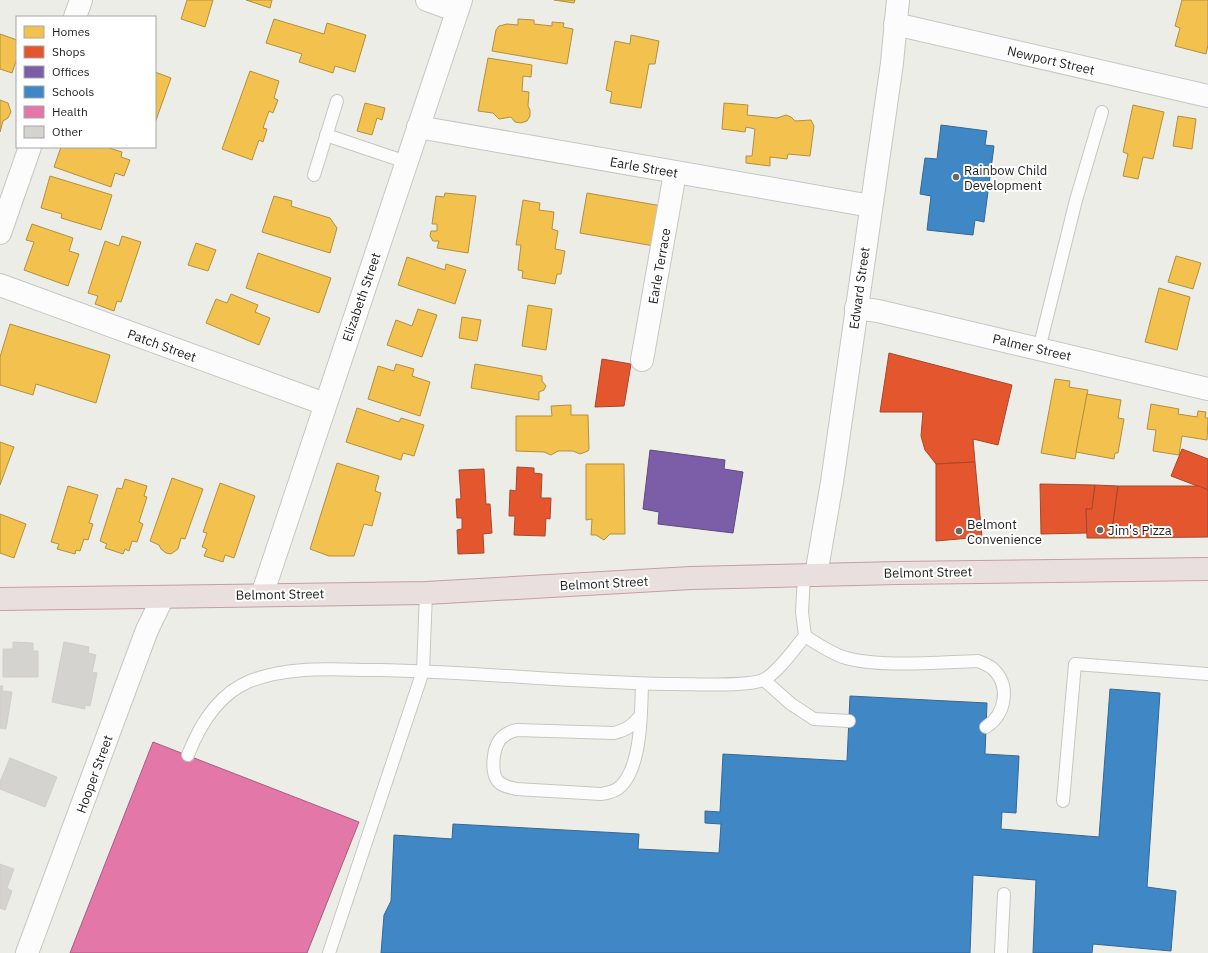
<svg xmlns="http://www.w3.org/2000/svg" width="1208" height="953" viewBox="0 0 1208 953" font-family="'IBM Plex Sans',sans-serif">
<rect width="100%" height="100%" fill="#edede8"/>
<g fill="#f2c14e" stroke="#b39040">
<polygon points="187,0 213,0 205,27 181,19"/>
<polygon points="246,0 272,0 270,8"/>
<polygon points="554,0 575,0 574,3"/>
<polygon points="1182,0 1208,0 1208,45 1206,54 1175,46 1180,28 1175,26"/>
<polygon points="274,19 324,34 327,23 366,35 355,72 335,66 333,73 299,62 302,54 266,43"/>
<polygon points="518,19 534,20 534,24 552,26 552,22 564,23 563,27 573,29 567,64 492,51 496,30 499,26 507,24 518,25"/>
<polygon points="0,34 17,40 17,58 12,73 0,69"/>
<polygon points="631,35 659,41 655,64 649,64 641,108 610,103 612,92 606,90 615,41 630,44"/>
<polygon points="488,58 532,65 531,77 523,76 522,91 529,92 528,106 530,110 530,116 527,121 521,123 515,122 511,117 499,119 493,113 478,111"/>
<polygon points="250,71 279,81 274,98 278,100 273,113 269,111 263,128 267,129 263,142 259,140 252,160 222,149"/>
<polygon points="155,72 171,78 155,123"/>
<polygon points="0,100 8,103 11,112 8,118 3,121 0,132"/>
<polygon points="365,103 385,108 382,120 377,118 372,135 357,131"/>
<polygon points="724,103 748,105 747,115 777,118 786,115 791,117 795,121 811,120 814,126 810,156 788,154 787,159 770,157 770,166 746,163 746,156 752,156 755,129 746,127 745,132 722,129"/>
<polygon points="1133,105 1164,112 1153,159 1143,157 1138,179 1123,176 1128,154 1123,152"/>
<polygon points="1178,116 1196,119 1192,149 1173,146"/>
<polygon points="61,147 106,147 122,152 121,157 130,160 124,176 115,173 111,187 54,167"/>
<polygon points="50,176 112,195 101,230 61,218 62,214 41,208"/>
<polygon points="445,193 476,196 468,253 437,248 439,241 433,241 430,236 431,231 437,231 437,224 432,224 436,196 444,197"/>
<polygon points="587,193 662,206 654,246 580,233"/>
<polygon points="274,196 292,201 291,206 330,218 337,228 330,253 262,232"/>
<polygon points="523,200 540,203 539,210 554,212 552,229 558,231 555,249 565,251 561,274 557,274 555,284 522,278 523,271 518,270 521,245 516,245"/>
<polygon points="32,224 73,238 69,251 79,254 68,286 24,270 34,242 26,240"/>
<polygon points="122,236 141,242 121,302 117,301 114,311 95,304 98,296 88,293 105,241 119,246"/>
<polygon points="196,243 216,250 208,271 188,265"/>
<polygon points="258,253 331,278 319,313 246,288"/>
<polygon points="1176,256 1201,263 1193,289 1168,282"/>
<polygon points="407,257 445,270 446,264 466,270 455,304 398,285"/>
<polygon points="1159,288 1190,297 1177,350 1145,342"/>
<polygon points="231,294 258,305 255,312 270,318 259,345 206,323 216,299 227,303"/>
<polygon points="528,305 552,309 546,350 522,346"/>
<polygon points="418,309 437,315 422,357 387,345 396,320 412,326"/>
<polygon points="462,317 481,320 477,341 459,338"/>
<polygon points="10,324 110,355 96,403 36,384 33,395 0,385 0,357"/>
<polygon points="396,364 414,369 412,376 430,382 420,416 368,399 378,366 394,371"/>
<polygon points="475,364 542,376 542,381 546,386 544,390 539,392 539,400 471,388"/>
<polygon points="1055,379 1070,381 1069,387 1088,390 1075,459 1041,453"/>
<polygon points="1087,394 1121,400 1118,418 1124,419 1118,453 1115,453 1114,459 1076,452"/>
<polygon points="1151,404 1179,409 1178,414 1197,417 1198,411 1206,412 1205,418 1208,418 1207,440 1182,436 1179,455 1153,451 1156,430 1147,429"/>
<polygon points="571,405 571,415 588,415 589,449 588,451 580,454 573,451 558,451 551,455 544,452 516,451 516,416 552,416 551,406"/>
<polygon points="357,408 399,422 401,418 424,425 414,456 403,453 401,460 346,442"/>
<polygon points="0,442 14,447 0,485"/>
<polygon points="337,463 379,476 375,491 381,493 372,526 364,524 354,556 329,556 310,549"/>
<polygon points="586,464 624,464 625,534 610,534 604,540 596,535 591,535 592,519 586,520"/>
<polygon points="172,478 203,489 185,539 181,538 178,549 171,554 166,553 161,549 159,545 150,541"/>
<polygon points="125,479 147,486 144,496 147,497 139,522 143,524 137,542 132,541 129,551 125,549 123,554 105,548 107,544 100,541 117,488 122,489"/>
<polygon points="220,483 255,496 234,558 225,555 223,562 204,556 207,549 202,547 207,533 203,532"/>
<polygon points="68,486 98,495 89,523 93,524 88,540 84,539 80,551 76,550 75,554 57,549 59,544 51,542"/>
<polygon points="0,514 26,524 14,558 0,553"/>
</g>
<g fill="#e4572e" stroke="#a9462a">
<polygon points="889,353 1012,385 998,445 973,439 975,462 936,464 925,450 921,436 923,412 880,412"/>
<polygon points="602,359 631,364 624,406 595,407"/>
<polygon points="1182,449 1208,459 1208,490 1171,476"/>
<polygon points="975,462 982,537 936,541 936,464"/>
<polygon points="517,467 534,468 534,473 542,474 541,498 551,498 550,519 546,518 545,536 514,535 515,516 509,516 510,490 516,491"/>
<polygon points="484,469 486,504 490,504 492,533 483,534 484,553 458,554 457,530 462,529 462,518 457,518 456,499 461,499 459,470"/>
<polygon points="1040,484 1095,485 1092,509 1086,509 1087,533 1041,534"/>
<polygon points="1095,485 1118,486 1111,538 1087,538 1086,509 1092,509"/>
<polygon points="1118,486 1199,486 1208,490 1208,537 1111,538"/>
</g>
<polygon fill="#7b5ea7" stroke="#5f4b7e" points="650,450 725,460 724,469 743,472 733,533 658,524 659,512 643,509"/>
<g fill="#3f88c5" stroke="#356893">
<polygon points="941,125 987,131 985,145 994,146 984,222 975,220 973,235 927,230 931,196 920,194 925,158 937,159"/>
<polygon points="1110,689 1160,693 1147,887 1176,891 1171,951 1093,944 1092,953 1033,953 1036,880 973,875 970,953 381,953 384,915 391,901 394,835 452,839 453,824 639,834 638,849 719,853 721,824 705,823 705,811 720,812 723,754 847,761 850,696 987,703 985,754 1019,756 1016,813 1002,812 1001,829 1099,837"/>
</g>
<polygon fill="#e377a8" stroke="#a85d7f" points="153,742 359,822 307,953 70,953"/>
<g fill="#d4d3cf" stroke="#d1cec9">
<polygon points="13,642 33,643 33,651 38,651 38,677 3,677 3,649 13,649"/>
<polygon points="64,642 89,647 88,653 96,655 92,672 97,673 90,706 85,705 85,709 52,702"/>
<polygon points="0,686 3,686 2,691 12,692 6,729 0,728"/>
<polygon points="10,758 57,777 45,807 0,789 0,782"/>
<polygon points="0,864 14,869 7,888 12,891 5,910 0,908"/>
</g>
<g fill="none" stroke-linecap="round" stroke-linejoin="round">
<defs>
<g id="lane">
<polyline points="326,135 406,162"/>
<polyline points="314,175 337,101"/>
<polyline points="1039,349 1076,200 1102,112"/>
<path d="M805,636C817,644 829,652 843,657C877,668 940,662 978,661C983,663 988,665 992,668C1011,685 1006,714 986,727"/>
<polyline points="764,680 791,704 814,719 849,721"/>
<path d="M640,716C632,726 626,730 614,733L517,730C511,731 503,735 499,741C493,750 491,771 497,780C501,786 509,787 516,789L601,794C609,793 616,791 621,786C642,765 641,711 642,684"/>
<path d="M188,755C200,724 218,694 250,681C291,665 336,670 379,670C475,672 570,682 666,684C687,683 750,688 765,679C779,671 794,649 805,636L802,612L804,575"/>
<polyline points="1063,801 1075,664 1208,674"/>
<polyline points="329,953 423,671 426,593"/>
<polyline points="1001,953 1004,894"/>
</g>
<g id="street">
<polyline points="427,0 457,11"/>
<polyline points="75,17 81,0"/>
<polyline points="895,24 1208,96"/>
<polyline points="418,127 871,206"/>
<polyline points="0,233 30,147"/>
<polyline points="0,285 325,404"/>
<polyline points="856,308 878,311 1208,389"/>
<polyline points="642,360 675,173"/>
<polyline points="816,575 832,482 892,63 898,0"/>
<polyline points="262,595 461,0"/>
<polyline points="27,953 147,630 163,597"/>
</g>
<polyline id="highway" points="0,599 426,593 691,578 898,573 1208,569"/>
</defs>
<use href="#lane" stroke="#c6c6c4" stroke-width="14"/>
<use href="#street" stroke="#c6c6c4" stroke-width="24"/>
<use href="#highway" stroke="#c59da5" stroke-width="24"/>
<use href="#lane" stroke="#fcfcfc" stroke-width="12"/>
<use href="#street" stroke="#fcfcfc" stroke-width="22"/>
<use href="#highway" stroke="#eadfdf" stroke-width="22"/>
</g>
<g fill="#676765" stroke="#fff" stroke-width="1.5">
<circle cx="956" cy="177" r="4"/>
<circle cx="1100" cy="530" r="4"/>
<circle cx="959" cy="531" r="4"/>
</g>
<g text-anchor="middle" stroke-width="4" stroke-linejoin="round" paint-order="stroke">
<g font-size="13" fill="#1f1f1f" stroke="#fff">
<text transform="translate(1051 60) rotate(13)" y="5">Newport Street</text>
<text transform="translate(644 167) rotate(10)" y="5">Earle Street</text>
<text transform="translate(659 266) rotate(-80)" y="5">Earle Terrace</text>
<text transform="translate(859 288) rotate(-82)" y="5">Edward Street</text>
<text transform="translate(361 297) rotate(-71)" y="5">Elizabeth Street</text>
<text transform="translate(162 345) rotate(20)" y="5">Patch Street</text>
<text transform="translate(1032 347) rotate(13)" y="5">Palmer Street</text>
<text transform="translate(928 572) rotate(-1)" y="5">Belmont Street</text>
<text transform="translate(604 583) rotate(-3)" y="5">Belmont Street</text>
<text transform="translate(280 594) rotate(-1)" y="5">Belmont Street</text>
<text transform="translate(94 774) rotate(-70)" y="5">Hooper Street</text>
</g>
<g font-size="13" fill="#1f1f1f" stroke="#fff" text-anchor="start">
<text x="964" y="175">Rainbow Child<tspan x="964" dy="15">Development</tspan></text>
<text x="967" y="529">Belmont<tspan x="967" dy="15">Convenience</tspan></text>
<text x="1108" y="535">Jim's Pizza</text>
</g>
</g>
<rect x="16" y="16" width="140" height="132" fill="#ffffff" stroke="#a5a5a5"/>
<rect x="24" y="26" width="20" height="12" fill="#f2c14e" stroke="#a5a5a5"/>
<text x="52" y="36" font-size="12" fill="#1f1f1f">Homes</text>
<rect x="24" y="46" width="20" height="12" fill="#e4572e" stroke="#a5a5a5"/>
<text x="52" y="56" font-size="12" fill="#1f1f1f">Shops</text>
<rect x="24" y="66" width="20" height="12" fill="#7b5ea7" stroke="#a5a5a5"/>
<text x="52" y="76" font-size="12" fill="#1f1f1f">Offices</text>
<rect x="24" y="86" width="20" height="12" fill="#3f88c5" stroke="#a5a5a5"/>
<text x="52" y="96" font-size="12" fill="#1f1f1f">Schools</text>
<rect x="24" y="106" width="20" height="12" fill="#e377a8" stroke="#a5a5a5"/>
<text x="52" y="116" font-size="12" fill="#1f1f1f">Health</text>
<rect x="24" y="126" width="20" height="12" fill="#d4d3cf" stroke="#a5a5a5"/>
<text x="52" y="136" font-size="12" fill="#1f1f1f">Other</text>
</svg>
